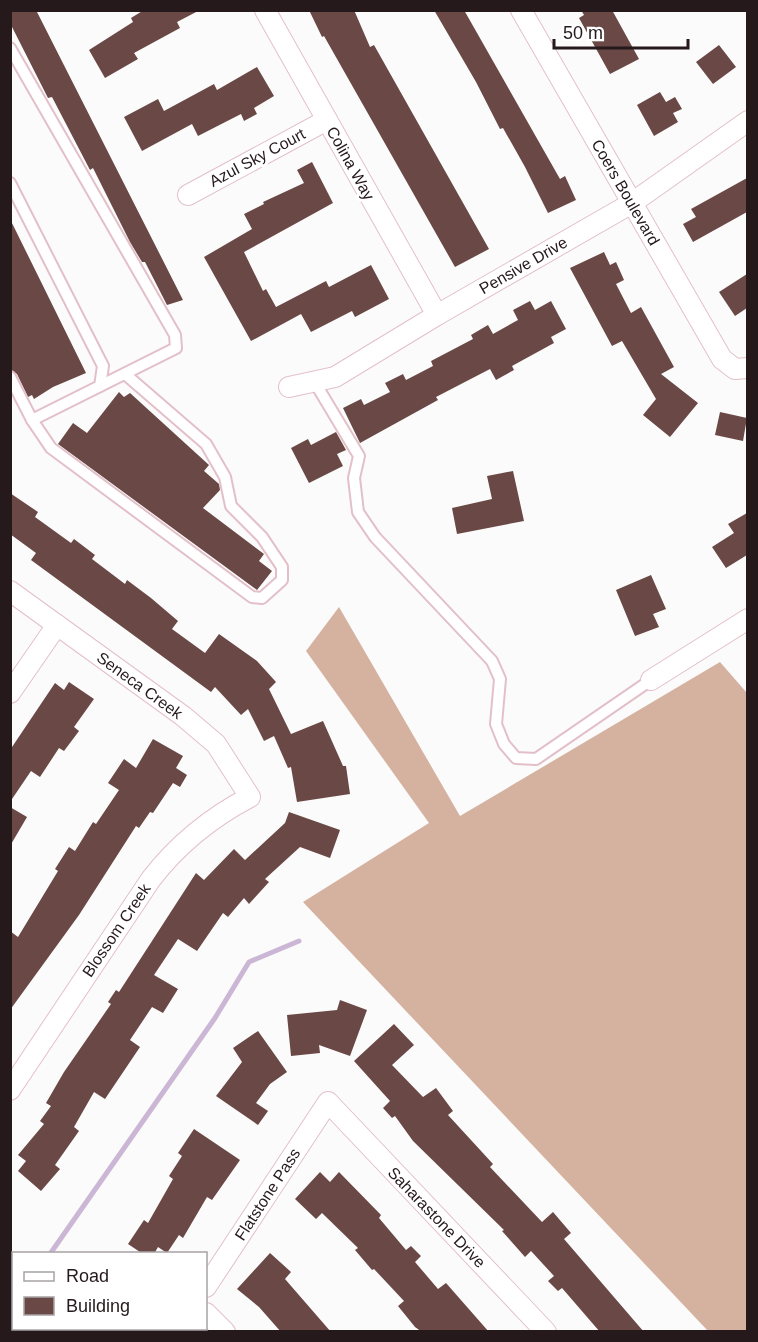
<svg xmlns="http://www.w3.org/2000/svg" width="758" height="1342" viewBox="0 0 758 1342" font-family="Arial,sans-serif">
<rect width="100%" height="100%" fill="#fbfbfb"/>
<polygon fill="#d5b2a0" points="339,607 460,816 720,662 747,693 747,1331 708,1331 303,902 429,823 306,651"/>
<g fill="none" stroke-linecap="round" stroke-linejoin="round">
<g stroke="#cbb7d5" stroke-width="5">
<polyline points="50,1254 215,1018 249,962 299,941"/>
<polyline points="10,1302 14,1300"/>
</g>
</g>
<g fill="#6a4845">
<polygon points="10,10 36,10 183,300 167,305 145,262 142,262 130,242 93,168 90,170 52,97 48,98 10,23"/>
<polygon points="144,10 200,10 177,22 180,28 134,53 138,59 105,78 89,50 133,22 131,18"/>
<polygon points="309,10 354,10 370,47 374,45 489,249 455,267 324,36 322,37"/>
<polygon points="434,10 464,10 560,179 565,176 576,200 548,213 525,167 503,128 500,129 476,82"/>
<polygon points="581,10 612,10 639,59 610,74 579,18 584,15"/>
<polygon points="719,45 736,67 713,84 696,62"/>
<polygon points="257,67 274,96 254,108 257,114 244,121 241,114 198,136 192,124 142,151 124,117 158,99 164,111 214,84 217,90"/>
<polygon points="660,92 666,102 675,97 682,109 673,113 678,122 654,136 637,105"/>
<polygon points="312,162 333,203 244,252 263,291 266,289 276,307 326,281 329,287 371,265 389,299 355,317 352,311 311,332 301,314 251,341 204,257 252,229 244,214 264,204 263,202 304,183 297,170"/>
<polygon points="747,178 747,212 693,242 683,224 696,217 691,209"/>
<polygon points="10,219 86,373 53,387 34,399 32,395 28,397 17,374 10,370"/>
<polygon points="604,252 610,265 616,262 624,280 616,284 631,313 641,307 674,367 661,374 698,403 670,437 643,415 656,399 622,341 612,346 570,268"/>
<polygon points="747,274 747,308 735,316 719,292"/>
<polygon points="530,301 535,310 551,301 566,329 551,337 554,343 512,366 514,370 496,380 490,369 436,397 438,400 360,443 343,408 361,399 364,405 390,392 385,383 403,374 406,380 433,366 431,361 473,339 471,335 488,325 493,334 518,320 513,310"/>
<polygon points="119,392 124,397 130,393 209,465 204,471 219,484 220,490 203,508 264,554 259,561 272,571 257,590 58,444 73,423 87,433"/>
<polygon points="720,412 747,418 743,441 715,435"/>
<polygon points="336,432 346,450 337,454 343,466 309,483 291,448 308,439 311,445"/>
<polygon points="513,471 524,521 457,534 452,508 492,499 487,476"/>
<polygon points="10,493 38,512 35,517 71,543 74,539 95,555 92,559 125,584 127,580 151,598 178,621 172,629 205,653 219,634 257,661 276,682 269,689 291,734 323,721 343,766 346,766 350,794 297,802 291,767 288,768 274,736 264,741 248,709 241,715 215,687 211,692 31,560 36,553 10,534"/>
<polygon points="747,513 747,555 726,568 712,547 734,533 728,524"/>
<polygon points="651,575 666,609 653,614 659,627 635,636 616,590"/>
<polygon points="69,682 94,699 74,727 79,731 64,751 59,748 40,777 31,771 10,802 10,750 55,683 64,690"/>
<polygon points="153,739 183,756 176,768 187,775 180,787 173,783 153,813 150,812 139,828 136,826 79,915 10,1010 10,931 18,937 58,871 55,869 69,847 75,851 93,822 96,824 119,790 108,783 124,759 136,768"/>
<polygon points="10,807 27,817 10,846"/>
<polygon points="289,812 340,830 330,858 300,847 265,879 269,882 249,904 244,898 228,917 223,913 197,951 178,939 154,975 178,989 163,1013 152,1007 130,1040 140,1047 105,1099 94,1092 74,1127 79,1131 55,1165 60,1169 41,1191 18,1171 26,1161 18,1155 44,1124 40,1121 51,1106 46,1103 64,1072 111,1004 108,1002 116,990 119,992 196,873 204,880 234,849 245,860 285,823"/>
<polygon points="340,1000 367,1010 350,1056 319,1045 320,1053 291,1056 287,1015 337,1010"/>
<polygon points="394,1024 414,1045 392,1065 423,1097 436,1088 453,1111 448,1115 493,1164 490,1167 542,1222 553,1212 571,1233 564,1239 644,1332 600,1332 562,1288 558,1291 548,1281 554,1276 531,1251 525,1257 502,1231 504,1230 413,1141 395,1116 392,1118 383,1108 390,1101 354,1061"/>
<polygon points="258,1031 287,1072 270,1084 256,1103 268,1111 258,1125 216,1096 242,1062 233,1048"/>
<polygon points="194,1129 240,1160 212,1200 207,1197 183,1238 179,1235 167,1253 158,1247 154,1254 143,1254 128,1244 144,1220 148,1223 173,1179 169,1176 182,1156 178,1153"/>
<polygon points="320,1172 330,1182 339,1172 381,1215 379,1218 406,1250 411,1246 421,1256 415,1262 438,1289 446,1283 489,1332 422,1332 415,1327 398,1306 404,1301 374,1269 372,1270 355,1250 358,1248 322,1213 316,1219 295,1199"/>
<polygon points="270,1253 291,1272 285,1279 331,1332 281,1332 259,1307 237,1289"/>
</g>
<g fill="none" stroke-linecap="round" stroke-linejoin="round">
<defs>
<g id="service">
<polyline points="10,48 175,335 176,348 100,386"/>
<polyline points="10,183 103,366 100,386 32,420 10,377"/>
<polyline points="314,381 359,456 354,478 358,512 375,537 492,661 500,679 496,724 504,744 516,758 536,759 651,680"/>
<polyline points="32,420 51,448 252,597 262,598 282,580 282,567 262,537 231,506 225,477 206,444 125,374"/>
</g>
<g id="minor">
<polyline points="265,10 437,315"/>
<polyline points="521,10 722,359 735,369 748,368"/>
<polyline points="188,195 327,120"/>
<polyline points="289,387 335,377 437,315 632,203 748,121"/>
<path d="M10,591L183,716L216,744L250,797C210,818 178,844 151,879L10,1090"/>
<polyline points="651,680 748,619"/>
<polyline points="10,693 57,625"/>
<polyline points="206,1287 328,1102 546,1332"/>
<polyline points="206,1313 225,1332"/>
</g>
</defs>
<use href="#service" stroke="#e3c0c9" stroke-width="14"/>
<use href="#minor" stroke="#e3c0c9" stroke-width="22"/>
<use href="#service" stroke="#fff" stroke-width="10"/>
<use href="#minor" stroke="#fff" stroke-width="20"/>
</g>
<g text-anchor="middle" stroke-width="6" stroke-linejoin="round" paint-order="stroke">
<g font-size="16" fill="#25191c" stroke="#fff">
<text transform="translate(257 157) rotate(-28)" y="6">Azul Sky Court</text>
<text transform="translate(351 163) rotate(61)" y="6">Colina Way</text>
<text transform="translate(626 192) rotate(60)" y="6">Coers Boulevard</text>
<text transform="translate(523 265) rotate(-30)" y="6">Pensive Drive</text>
<text transform="translate(140 685) rotate(36)" y="6">Seneca Creek</text>
<text transform="translate(116 930) rotate(-56)" y="6">Blossom Creek</text>
<text transform="translate(267 1194) rotate(-57)" y="6">Flatstone Pass</text>
<text transform="translate(437 1217) rotate(46)" y="6">Saharastone Drive</text>
</g>
</g>
<rect width="758" height="1342" fill="none" stroke="#25191c" stroke-width="24"/>
<rect x="12" y="1252" width="195" height="78" fill="#ffffff" stroke="#a8a3a4" stroke-width="1.5"/>
<rect x="24" y="1272" width="30" height="9" fill="#ffffff" stroke="#a8a3a4" stroke-width="1.5"/>
<text x="66" y="1282" font-size="18" fill="#25191c">Road</text>
<rect x="24" y="1297" width="30" height="18" fill="#6a4845" stroke="#a8a3a4" stroke-width="1.5"/>
<text x="66" y="1312" font-size="18" fill="#25191c">Building</text>
<path d="M554 39v9h134v-9" fill="none" stroke="#25191c" stroke-width="3"/>
<text x="563" y="39" font-size="18" fill="#25191c" stroke="#ffffff" stroke-width="4.5" paint-order="stroke">50 m</text>
</svg>
